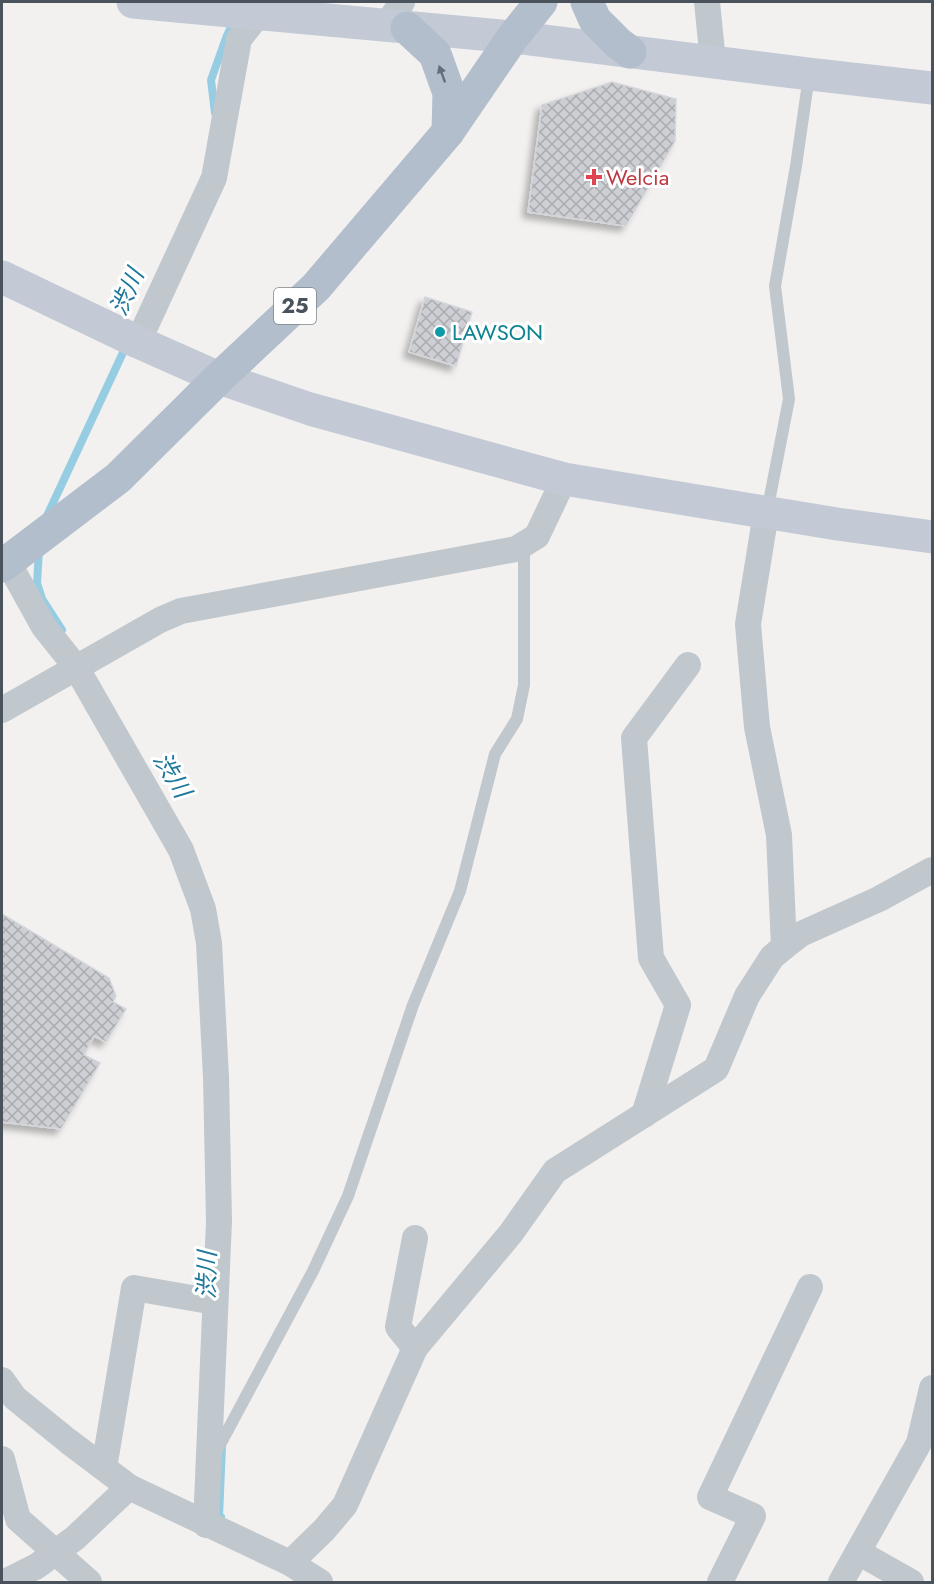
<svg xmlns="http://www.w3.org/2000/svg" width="934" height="1584" viewBox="0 0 934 1584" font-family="Jost,'Noto Sans JP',sans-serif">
<defs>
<pattern id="building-cross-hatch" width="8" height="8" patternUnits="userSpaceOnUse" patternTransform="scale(1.5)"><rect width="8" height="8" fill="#cecfd4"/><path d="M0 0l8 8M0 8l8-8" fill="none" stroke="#a9abaf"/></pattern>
<filter id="shadow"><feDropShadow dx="-5.5" dy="5.5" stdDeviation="3" flood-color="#0004"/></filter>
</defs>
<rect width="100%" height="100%" fill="#f2f1f0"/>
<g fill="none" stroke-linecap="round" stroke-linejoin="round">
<g stroke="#96cde2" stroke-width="8">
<polyline points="215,113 211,80 226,38 235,18"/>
<polyline points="46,518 127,344"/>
<polyline points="39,550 37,583 42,599 62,630"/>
<polyline points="221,1517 219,1516 222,1446"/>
</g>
</g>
<g fill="url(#building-cross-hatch)" stroke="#d5d6db" stroke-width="1.5" filter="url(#shadow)">
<polygon points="612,82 676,99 675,141 626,226 528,212 542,105"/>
<polygon points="425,297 472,312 456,366 409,352"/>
<polygon points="2,914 109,978 116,996 113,1002 126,1009 106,1042 94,1036 84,1055 100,1063 61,1129 2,1122"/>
</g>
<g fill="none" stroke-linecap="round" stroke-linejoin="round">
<g stroke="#c0c7cd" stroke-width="12">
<polyline points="767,512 789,399 775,286 796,166 809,76"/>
<polyline points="215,1454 313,1271 348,1196 413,1005 460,891 495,754 517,719 524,685 524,545"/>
</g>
<g stroke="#c0c7cd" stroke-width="26">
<polyline points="707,2 713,62"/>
<polyline points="386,26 402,2"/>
<polyline points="138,342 214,178 239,39 259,14 270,4"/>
<polyline points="766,513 748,624 757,727 779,835 784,947"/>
<polyline points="8,562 44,627 76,667 181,850 203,909 209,943 216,1077 219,1221 206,1525"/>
<polyline points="2,710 160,620 181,611 516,549 537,536 564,479"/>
<polyline points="644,1115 678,1005 651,958 634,738 688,665"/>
<polyline points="415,1348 398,1327 415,1238"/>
<polyline points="2,1380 15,1398 68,1441 129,1487 290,1563 320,1582"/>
<polyline points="2,1459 18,1519 89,1582"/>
<polyline points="104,1468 134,1288 215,1302"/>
<polyline points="858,1552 911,1582"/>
<polyline points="290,1563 324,1530 345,1505 415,1348 511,1233 555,1171 716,1069 747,996 772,957 784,947 801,934 879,899 932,870"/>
<polyline points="5,1582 37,1566 75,1538 129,1487"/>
<polyline points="720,1582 753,1516 710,1497 810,1287"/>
<polyline points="841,1582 919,1443 932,1388"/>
</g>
<g stroke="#c3cad5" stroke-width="33">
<polyline points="133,2 513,37 809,74 932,88"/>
<polyline points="2,277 138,342 219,378 310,409 564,479 837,524 932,537"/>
</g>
<g stroke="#b3becc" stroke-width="33">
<polyline points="587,2 595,20 618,43 630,52"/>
<polyline points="407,28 435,54 449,93 448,132"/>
<polyline points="2,566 118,478 219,378 316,287 448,132 513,37 541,2"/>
</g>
</g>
<defs><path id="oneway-solid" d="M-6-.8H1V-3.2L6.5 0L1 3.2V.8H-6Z" transform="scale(1.5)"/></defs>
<use fill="#646d78" href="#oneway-solid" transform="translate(442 74) rotate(-110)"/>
<path fill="#e0444e" stroke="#fff" stroke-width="2" d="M591 168h6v6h6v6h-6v6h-6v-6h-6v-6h6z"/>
<circle fill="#0f9aa8" stroke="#fff" stroke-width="2" cx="440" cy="332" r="6"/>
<g text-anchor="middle" stroke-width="6" stroke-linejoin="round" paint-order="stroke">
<rect fill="#fff" stroke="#80868d" stroke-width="1.5" x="274" y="288" width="42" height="36" rx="4.5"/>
<g font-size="21" font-weight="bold" fill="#4a525c">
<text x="295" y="313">25</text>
</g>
<g font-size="22" fill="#be3a42" stroke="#fff" text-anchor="start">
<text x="606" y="185">Welcia</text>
</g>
<g font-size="22" fill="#0d838f" stroke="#fff" text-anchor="start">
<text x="452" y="340">LAWSON</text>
</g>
<g font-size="24" font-style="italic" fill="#1d789c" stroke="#fff">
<text transform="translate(127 292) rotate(-66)" y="8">渋川</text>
<text transform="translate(172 775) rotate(59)" y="8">渋川</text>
<text transform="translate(207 1275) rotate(-89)" y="8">渋川</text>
</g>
</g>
<rect width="934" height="1584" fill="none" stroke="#4a525c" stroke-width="6"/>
</svg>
